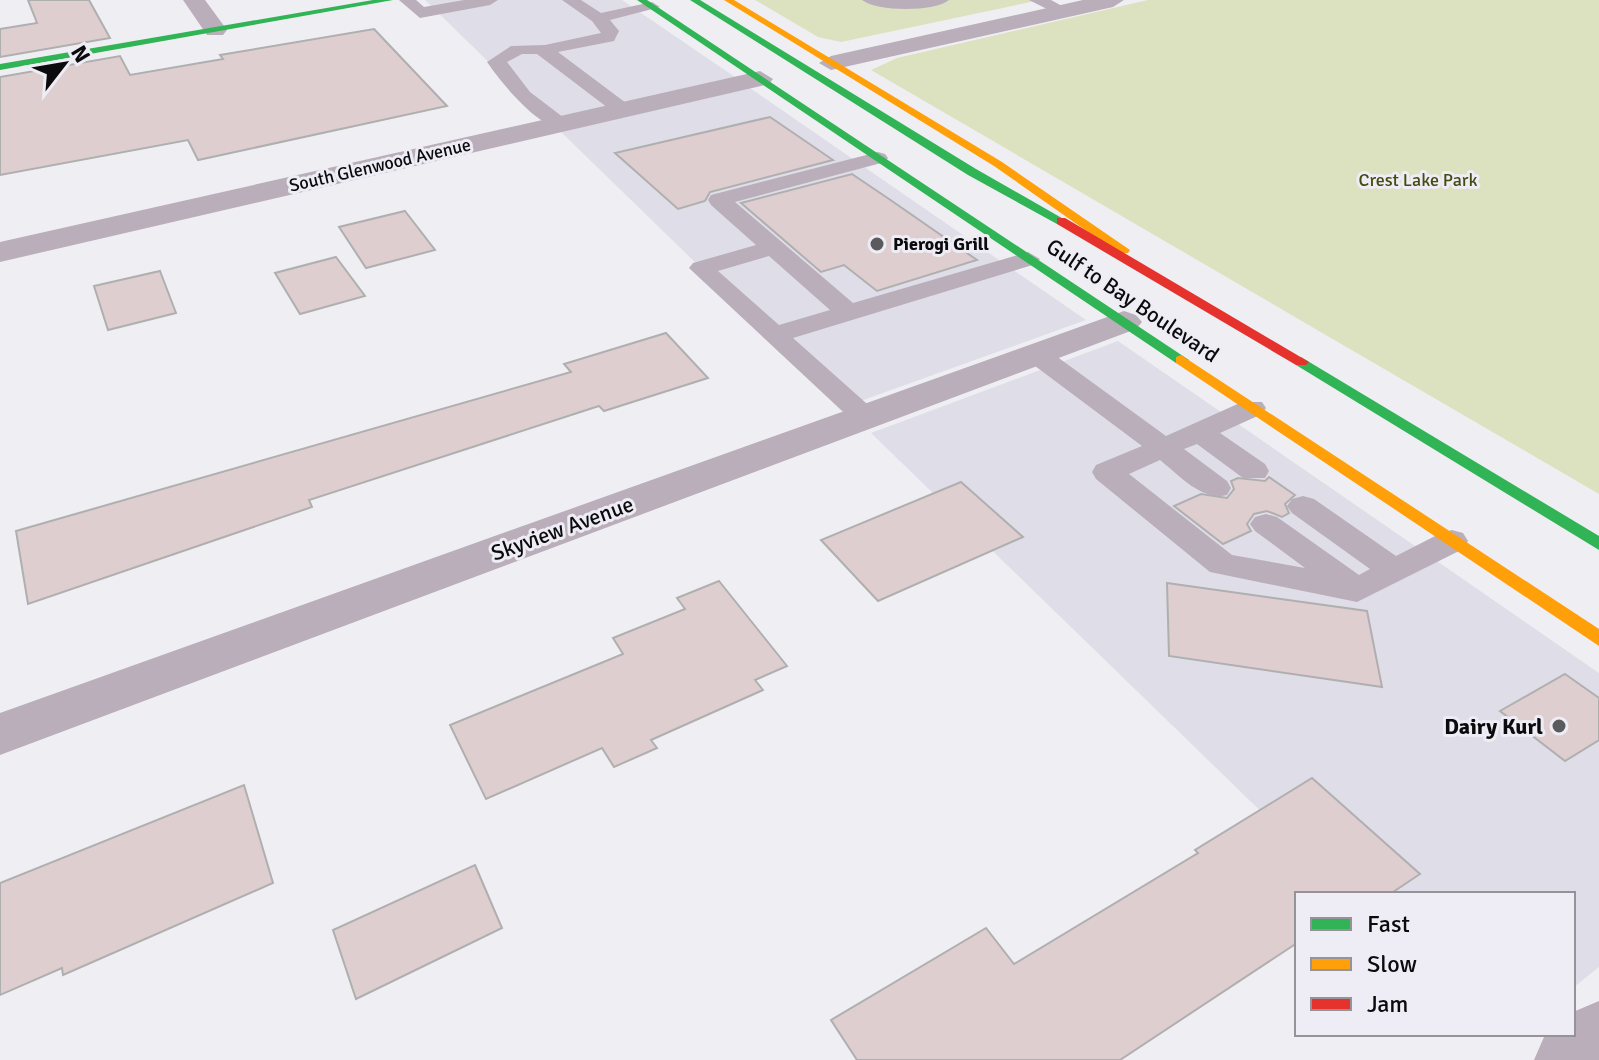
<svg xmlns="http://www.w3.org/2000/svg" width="1599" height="1060" viewBox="0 0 1599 1060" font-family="Signika,sans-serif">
<rect width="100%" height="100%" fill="#efeff3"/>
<g fill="#dfdee8">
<polygon points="425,0 622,0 735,77 548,120"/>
<polygon points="750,88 1086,320 844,407 561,132"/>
<polygon points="1118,341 1599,673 1599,967 1573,988 1573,894 1346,894 871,433"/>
</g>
<g fill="#dce1bf">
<polygon points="755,0 1040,0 841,42 818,37"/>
<polygon points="1148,0 1599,0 1599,494 871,70 897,58"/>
</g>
<g fill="#deced0" stroke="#b0afb0" stroke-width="2">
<polygon points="28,0 89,0 110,38 0,57 0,29 37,23"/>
<polygon points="374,29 447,106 198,160 188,140 0,175 0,77 120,56 130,75 223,59 220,55"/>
<polygon points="770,117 833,160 710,192 705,201 678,209 615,153"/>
<polygon points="852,174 889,199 977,260 877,291 844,265 821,272 741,203"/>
<polygon points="405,211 435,250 366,268 339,227"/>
<polygon points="336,257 365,296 300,314 275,273"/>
<polygon points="160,271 176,313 108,330 94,286"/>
<polygon points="666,333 708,378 604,411 599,406 309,500 312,507 28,604 16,531 571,372 564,364"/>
<polygon points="1269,477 1295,495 1285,504 1289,513 1282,517 1267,511 1254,514 1247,524 1251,531 1223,544 1174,506 1201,494 1227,498 1234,489 1231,481 1238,478 1265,481"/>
<polygon points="961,482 1023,537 878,601 821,540"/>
<polygon points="719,581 787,666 755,680 763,690 651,740 657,748 614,767 602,748 486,799 450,725 623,654 613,638 685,609 677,598"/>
<polygon points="1167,583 1367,611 1382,687 1169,656"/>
<polygon points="1565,674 1599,698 1599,740 1565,761 1500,711"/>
<polygon points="1312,778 1420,874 1390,894 1297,894 1297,943 1120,1060 857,1060 831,1020 986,928 1014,964 1198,853 1195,850"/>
<polygon points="244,785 273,883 63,975 62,968 0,995 0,883"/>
<polygon points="475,865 502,928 356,999 333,930"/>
</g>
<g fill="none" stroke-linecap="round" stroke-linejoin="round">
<g fill="#b9aeba" fill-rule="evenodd">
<polygon points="399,0 416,0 424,7 464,0 498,0 490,5 420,18"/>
<path d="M562,0H581L601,13L652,2L660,7L610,20L619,31L614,41L558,52L630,106L633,110L630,114H616L537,54H522L507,62L530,92L572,124L569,128C542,135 501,82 487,62L511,46L545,45L601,33L592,21Z"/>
<path d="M862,0H949C935,12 877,12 862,0Z"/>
<polygon points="1029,0 1051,0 1071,11 1057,14"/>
<path d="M878,152L885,154L888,158L885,162L735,202L853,303L1028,252L1040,259L1036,264L793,338L875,411L879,417L875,423H855L689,268L693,263L756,245L711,205L708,200L711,195ZM769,256L830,310L779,325L718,271Z"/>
<path d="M1036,346L1045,348L1166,436L1242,402H1262L1266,408L1262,414L1220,433L1265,464L1269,471L1265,478H1243L1197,444L1184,449L1227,481L1231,488L1227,495C1201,501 1179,475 1160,460L1129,474L1232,555L1305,568L1255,531L1250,524L1255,517L1266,514L1277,517L1359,575L1370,569L1292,513L1287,506L1292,499L1303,496L1314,499L1396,556L1441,533L1452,530L1463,533L1468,541L1463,549L1357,602L1210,572L1096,479L1092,472L1096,465L1142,446L1027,360L1023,354L1027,348Z"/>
</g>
<g fill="#b9aeba" fill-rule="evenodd">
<polygon points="183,0 205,0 227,30 223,35 207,35"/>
<polygon points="1083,0 1124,0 1113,7 831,70 819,63 831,56"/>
<polygon points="760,71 773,79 769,84 0,262 0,242"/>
<polygon points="1124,311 1136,315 1142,322 1136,329 0,755 0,713"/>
<polygon points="1599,1001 1599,1060 1534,1060 1544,1037 1573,1034 1573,1012"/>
</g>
<g fill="#30b455" fill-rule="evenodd">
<polygon points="373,0 393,0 0,70 0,64"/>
<polygon points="637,0 647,0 1189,360 1181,365 1176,363"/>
<polygon points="690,0 700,0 976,169 1067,221 1057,224 968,175"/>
<polygon points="1301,357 1599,536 1599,550 1296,365 1296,359"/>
</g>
<g fill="#ff9f0a" fill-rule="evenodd">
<polygon points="724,0 734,0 1002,162 1130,250 1128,253 1118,253 994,166"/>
<polygon points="1181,355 1599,629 1599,646 1176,363 1176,357"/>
</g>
<polygon fill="#e5322d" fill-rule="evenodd" points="1057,218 1065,218 1309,362 1306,365 1296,365 1057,224"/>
</g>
<g fill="#5b5b5e" stroke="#eeedf5" stroke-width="3">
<circle cx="877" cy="244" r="8"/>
<circle cx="1559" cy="726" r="8"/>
</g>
<g text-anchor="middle" stroke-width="6" stroke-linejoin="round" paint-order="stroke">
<g font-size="18" fill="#0b0b0d" stroke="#eeedf5">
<text transform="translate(380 165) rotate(-13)" y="6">South Glenwood Avenue</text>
</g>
<g font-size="18" fill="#454b0e" stroke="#eeedf5">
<text x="1418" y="186">Crest Lake Park</text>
</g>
<g font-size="18" font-weight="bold" fill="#0b0b0d" stroke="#eeedf5" text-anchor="start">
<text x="893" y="250">Pierogi Grill</text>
</g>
<g font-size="22" fill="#0b0b0d" stroke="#eeedf5">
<text transform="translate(1133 300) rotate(34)" y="8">Gulf to Bay Boulevard</text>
<text transform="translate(562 528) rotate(-20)" y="8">Skyview Avenue</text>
</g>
<g font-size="22" font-weight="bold" fill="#0b0b0d" stroke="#eeedf5" text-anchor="end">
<text x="1543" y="734">Dairy Kurl</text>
</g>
</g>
<rect x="1295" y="892" width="280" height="144" fill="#eeedf5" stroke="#939398" stroke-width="2"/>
<rect x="1311" y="918" width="40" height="12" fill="#30b455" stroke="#939398" stroke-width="2"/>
<text x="1367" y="932" font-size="24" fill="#0b0b0d">Fast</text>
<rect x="1311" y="958" width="40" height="12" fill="#ff9f0a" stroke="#939398" stroke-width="2"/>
<text x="1367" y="972" font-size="24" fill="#0b0b0d">Slow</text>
<rect x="1311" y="998" width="40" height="12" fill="#e5322d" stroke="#939398" stroke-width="2"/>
<text x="1367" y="1012" font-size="24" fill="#0b0b0d">Jam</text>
<g transform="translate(64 64) rotate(59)" stroke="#eeedf5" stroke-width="6" paint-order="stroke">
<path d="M0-6L14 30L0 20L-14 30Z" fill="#0b0b0d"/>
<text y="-12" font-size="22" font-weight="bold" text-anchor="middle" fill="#0b0b0d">N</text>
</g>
</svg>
